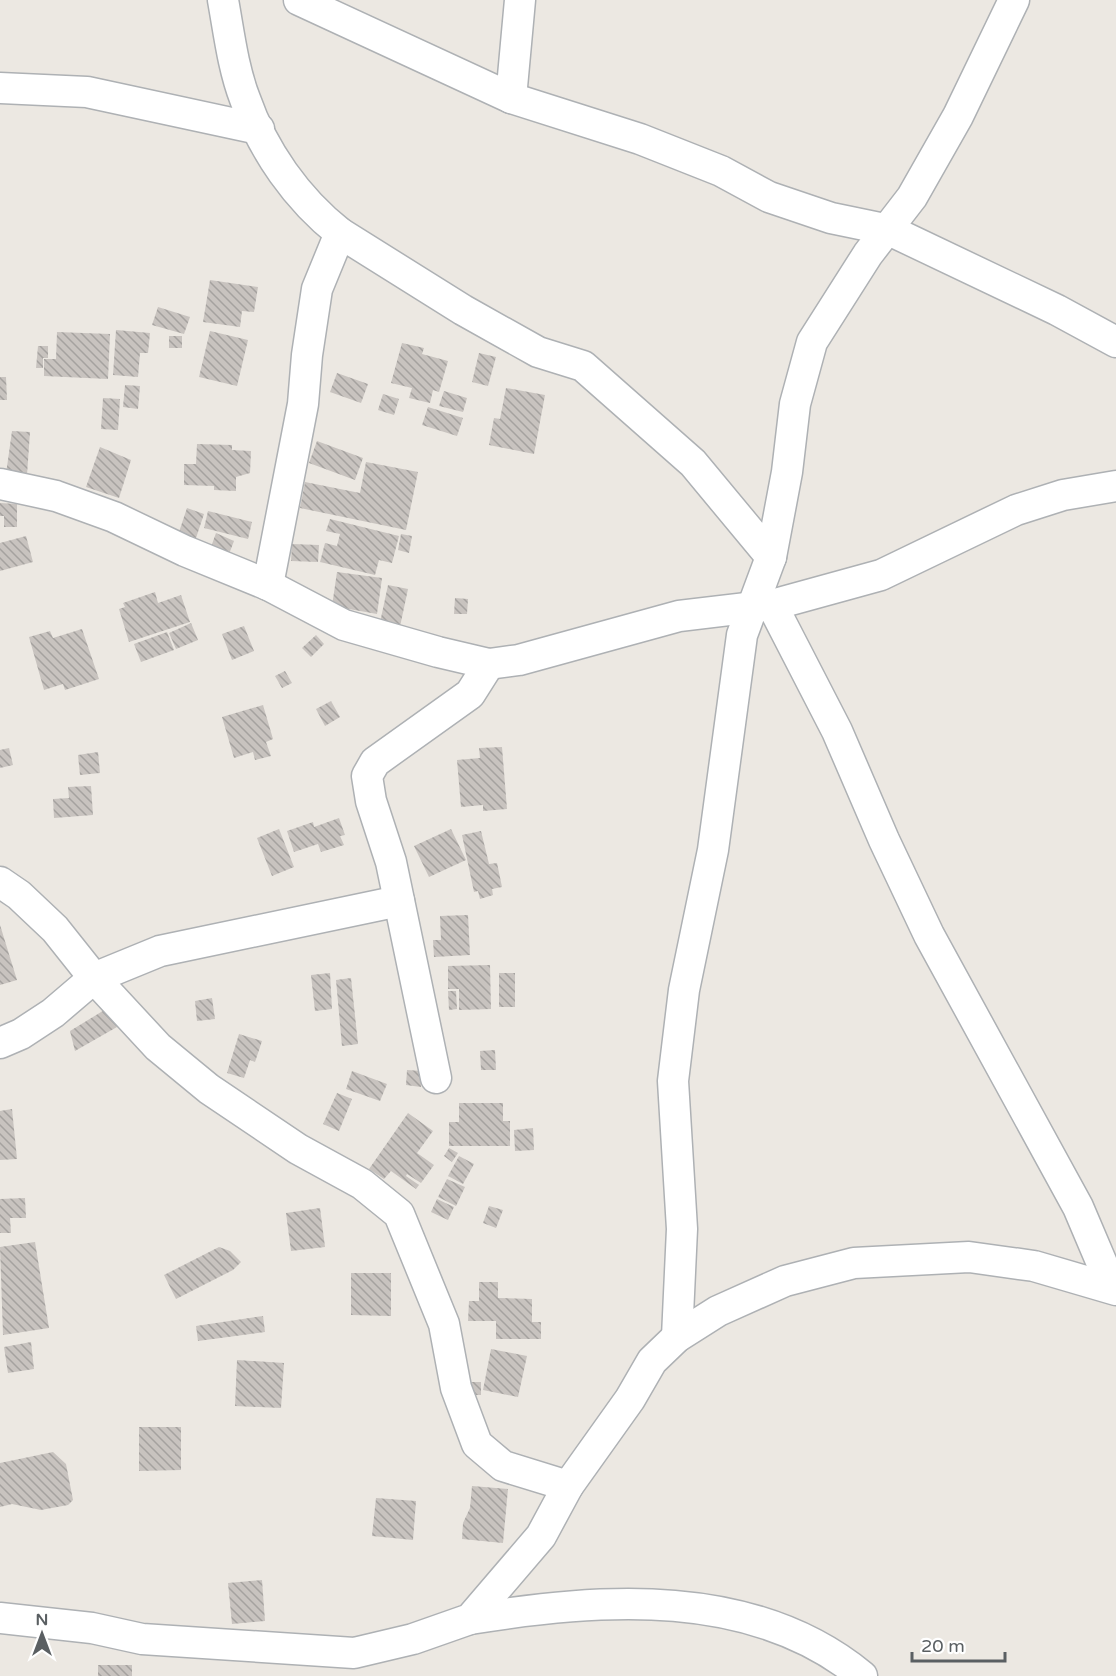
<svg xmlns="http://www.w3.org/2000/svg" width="1116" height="1676" viewBox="0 0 1116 1676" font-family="'Varela Round',sans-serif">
<defs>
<pattern id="building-back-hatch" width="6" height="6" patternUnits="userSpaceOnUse" patternTransform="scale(1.5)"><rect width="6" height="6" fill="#c8c3bf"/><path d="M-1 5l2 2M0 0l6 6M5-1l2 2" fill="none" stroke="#a5a29f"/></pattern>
</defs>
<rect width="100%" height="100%" fill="#ece8e2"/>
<g fill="url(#building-back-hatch)">
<polygon points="210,280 258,287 254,312 242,311 240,327 203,322"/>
<polygon points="158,307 190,317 184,334 152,325"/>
<polygon points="116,330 150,333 148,353 140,353 138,377 113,375"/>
<polygon points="210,331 248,340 237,386 199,377"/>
<polygon points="57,332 110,334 108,379 44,376 44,359 56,359"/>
<rect x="169" y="336" width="13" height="12"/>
<polygon points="402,343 424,348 422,354 448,361 439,392 433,390 430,403 409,398 412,388 391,383"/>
<polygon points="38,346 48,346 48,358 43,358 43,368 36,368"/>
<polygon points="479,353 496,357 488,386 472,382"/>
<polygon points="337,373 368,384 361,403 330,392"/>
<polygon points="0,377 6,377 7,400 0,400"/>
<polygon points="125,385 140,386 138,409 123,407"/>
<polygon points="506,388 545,395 534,454 489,445 494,418 500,419"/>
<polygon points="444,391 467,398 463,412 439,406"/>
<polygon points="383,394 399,399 394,415 378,410"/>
<polygon points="103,398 120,399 118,430 101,429"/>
<polygon points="428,407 463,418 457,436 422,425"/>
<polygon points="12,431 30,432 27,475 6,474"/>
<polygon points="317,441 363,458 355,480 309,463"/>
<polygon points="197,444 232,445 232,450 251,451 250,473 236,477 236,491 214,490 214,486 184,485 184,464 196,464"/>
<polygon points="100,447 131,460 119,498 86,487"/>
<polygon points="366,462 418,472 406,530 300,508 305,482 360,493"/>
<polygon points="0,503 17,504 17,527 4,527 4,516 0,516"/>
<polygon points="187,508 204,514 192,550 175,544"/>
<polygon points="208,511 252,522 248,539 204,528"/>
<polygon points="330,519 399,536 392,563 379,560 375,575 320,562 325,543 337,546 340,534 326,531"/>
<polygon points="216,533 234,541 229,554 211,547"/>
<polygon points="401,534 412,536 409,553 398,550"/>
<polygon points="26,536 33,562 0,571 0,543"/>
<polygon points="292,544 319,545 318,562 291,561"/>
<polygon points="337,572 382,578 377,614 332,606"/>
<polygon points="388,585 408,589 398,636 378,632"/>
<polygon points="155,592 158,603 181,595 190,622 129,642 119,609 125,607 123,603"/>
<polygon points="455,598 468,599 467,614 454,614"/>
<polygon points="191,623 198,640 176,649 169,633"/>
<polygon points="244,626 254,651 232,660 222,634"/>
<polygon points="82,629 99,679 65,690 63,684 44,690 29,637 50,631 53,638"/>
<polygon points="167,632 174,650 141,662 134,644"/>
<polygon points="316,635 324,644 311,657 302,648"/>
<polygon points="285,671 292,683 282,688 275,676"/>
<polygon points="331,701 340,717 325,726 316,709"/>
<polygon points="263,705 273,739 266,742 271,756 255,760 253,752 234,758 222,717"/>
<polygon points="502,747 507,809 483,811 483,805 461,807 457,760 480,758 479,748"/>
<polygon points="9,748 13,765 0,768 0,750"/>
<polygon points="98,752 100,773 80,775 78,755"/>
<polygon points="91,786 93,815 54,818 53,799 69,798 68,787"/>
<polygon points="339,818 345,835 340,836 344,845 321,852 318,844 294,852 287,831 313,822 314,827"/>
<polygon points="279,829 294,867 272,876 257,838"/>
<polygon points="451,829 466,860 429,877 414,846"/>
<polygon points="481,831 489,864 497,863 502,887 492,889 493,895 480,899 478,891 474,892 462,835"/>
<polygon points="468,915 470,955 434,957 433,940 441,940 440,916"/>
<polygon points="0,925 17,980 0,985"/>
<polygon points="490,965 491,1009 459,1010 459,989 448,989 448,966"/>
<polygon points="330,973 332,1009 315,1011 311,975"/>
<rect x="499" y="973" width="16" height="34"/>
<polygon points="351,978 358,1044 342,1046 336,980"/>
<polygon points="448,991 456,991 457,1009 449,1010"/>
<polygon points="212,998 215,1019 197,1021 195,1001"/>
<polygon points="106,1009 117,1027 75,1051 70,1031"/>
<polygon points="239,1034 262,1041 255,1062 250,1060 244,1078 227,1073"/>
<polygon points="495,1050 496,1070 481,1070 480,1051"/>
<polygon points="407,1070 422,1071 421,1087 406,1085"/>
<polygon points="352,1071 387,1084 380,1101 346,1089"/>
<polygon points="337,1093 352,1099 339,1131 323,1124"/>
<polygon points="459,1103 503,1103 503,1121 510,1121 510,1146 449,1146 449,1122 459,1122"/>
<polygon points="12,1109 17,1159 0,1160 0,1111"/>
<polygon points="408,1113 433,1131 417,1153 434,1165 421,1183 407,1174 406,1176 419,1185 416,1189 391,1171 384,1179 369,1169"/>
<polygon points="533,1128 534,1150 515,1151 514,1130"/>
<polygon points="449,1148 458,1153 452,1162 444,1156"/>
<polygon points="459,1156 474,1164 463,1184 448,1176"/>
<polygon points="447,1179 465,1187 456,1206 438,1197"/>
<polygon points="25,1198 26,1218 10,1218 11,1233 0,1233 0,1199"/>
<polygon points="437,1199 454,1207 448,1220 431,1212"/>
<polygon points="489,1206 503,1210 496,1228 483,1223"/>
<polygon points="320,1208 325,1247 291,1251 286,1213"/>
<polygon points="35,1242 49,1328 3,1335 0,1247"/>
<polygon points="219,1247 230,1251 241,1262 233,1270 176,1299 164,1275"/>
<polygon points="351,1273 391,1273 391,1316 351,1315"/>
<polygon points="479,1282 498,1282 498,1298 532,1299 532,1322 541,1322 541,1339 496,1339 496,1321 468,1321 469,1301 479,1301"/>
<polygon points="263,1316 265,1332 198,1341 196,1326"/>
<polygon points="31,1342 34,1369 8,1373 4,1347"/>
<polygon points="491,1349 527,1356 518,1397 483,1390"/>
<polygon points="237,1360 284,1363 281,1408 235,1406"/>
<polygon points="465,1382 481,1382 481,1395 464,1395"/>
<polygon points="139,1427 181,1427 181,1470 139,1471"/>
<polygon points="53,1452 66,1464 73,1500 68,1505 41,1510 12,1504 0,1507 0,1463"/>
<polygon points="472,1486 508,1489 503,1543 462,1539 463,1523 470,1508"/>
<polygon points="376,1498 416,1501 413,1540 372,1536"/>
<polygon points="262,1580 265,1621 232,1624 228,1583"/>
<rect x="98" y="1665" width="34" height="11"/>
</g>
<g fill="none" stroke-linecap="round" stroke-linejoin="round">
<defs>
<g id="street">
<path d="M223,0C229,33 233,68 245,99C263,151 297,199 340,233L463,310L538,352L583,366L693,463L771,557"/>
<polyline points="299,0 511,98 640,139 721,171 769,197 831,218 889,230 1057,310 1116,342"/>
<polyline points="0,88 87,92 259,129"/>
<polyline points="511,98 520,0"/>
<polyline points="0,484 56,496 114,517 185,551 268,585 344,625 438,652 489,664 519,660 679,616 772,605 881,575 1016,510 1063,495 1116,486"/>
<polyline points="268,585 303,404 307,355 317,289 340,233"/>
<polyline points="772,605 837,731 884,840 929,935 1078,1207 1112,1287"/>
<polyline points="0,882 19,895 55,929 94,978 158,1047 209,1089 298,1149 362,1184 399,1214 444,1324 456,1388 477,1444 503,1466 568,1486"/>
<polyline points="0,1043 21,1034 53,1013 94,978 160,951 399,901"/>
<polyline points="436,1078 391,862 371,801 367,776 375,762 470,694 489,664"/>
<polyline points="677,1337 682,1229 673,1081 684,990 713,850 742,635 771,557 787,472 795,404 812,342 868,254 912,197 958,116 1014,0"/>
<polyline points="0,1618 92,1628 142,1639 354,1653 413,1639 470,1619 541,1536 568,1486 630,1399 652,1361 677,1337 718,1311 785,1281 854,1263 969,1257 1034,1266 1116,1290"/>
<path d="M470,1619C601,1598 753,1586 862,1676"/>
</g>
</defs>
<use href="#street" stroke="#aeb1b4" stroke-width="33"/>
<use href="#street" stroke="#fff" stroke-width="30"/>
</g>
<g transform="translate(42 1634)" stroke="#ffffff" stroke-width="4.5" paint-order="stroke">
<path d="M0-4.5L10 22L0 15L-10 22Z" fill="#5a5f62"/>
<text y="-9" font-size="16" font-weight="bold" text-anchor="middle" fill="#5a5f62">N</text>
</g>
<path d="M912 1652v9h93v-9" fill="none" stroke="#5a5f62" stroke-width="3"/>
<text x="921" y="1652" font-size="18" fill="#5a5f62" stroke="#ffffff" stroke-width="4.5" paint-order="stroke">20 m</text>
</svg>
